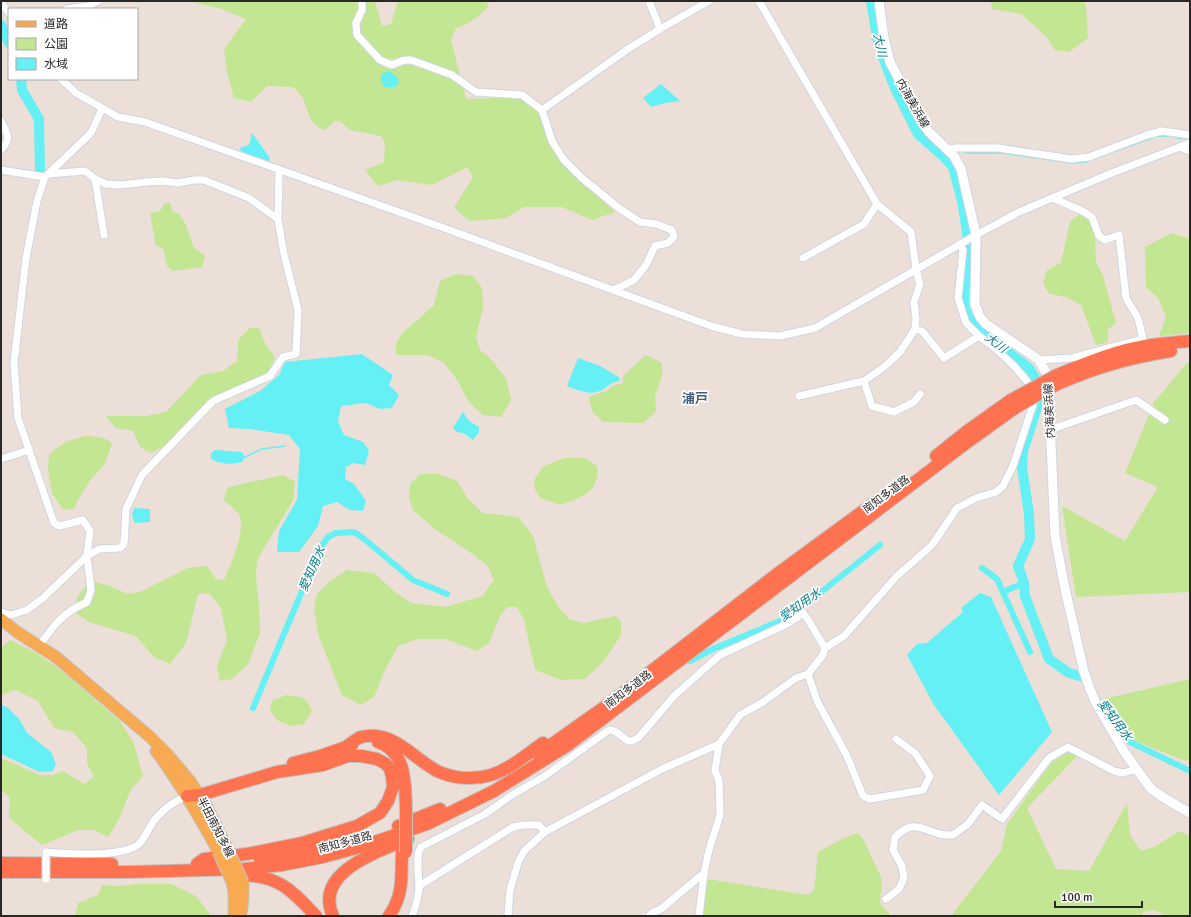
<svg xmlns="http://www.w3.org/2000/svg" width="1191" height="917" viewBox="0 0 1191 917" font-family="Signika,'Noto Sans JP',sans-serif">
<rect width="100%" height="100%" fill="#ebdfd8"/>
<g fill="#c2e691">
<path d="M188,1H375L382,26L391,24L398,1H486L489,7L469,23L456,28L451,40L466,99L521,97L539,113L548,142L561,161L615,212L592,220L562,207H524L506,218L470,221L454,208L473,177L467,167L432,185L397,180L378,186L365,170L384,162L385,143L381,136L350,130L340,121H334L325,130C307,124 309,109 302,97C300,93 296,90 293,87L267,86L251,102L234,98L227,72L224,49L246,19L222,9Z"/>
<polygon points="991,1 1084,1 1086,7 1088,38 1069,52 1055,50 1046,36 1021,14 992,9"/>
<polygon points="170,202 172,211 179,214 186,225 194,248 205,256 202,267 173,271 167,266 163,248 156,246 150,213 160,211 164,204"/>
<polygon points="1080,214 1090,220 1095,235 1096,262 1103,276 1116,323 1108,329 1108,342 1096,345 1081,305 1066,297 1050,294 1043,284 1047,270 1061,263 1070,222"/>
<polygon points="1172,233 1190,239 1190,333 1159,336 1166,317 1158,298 1146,287 1145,247"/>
<polygon points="456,274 473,276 482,288 483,308 476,337 480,350 490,358 506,378 511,400 501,417 483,415 468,401 458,381 443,362 427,355 396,355 396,344 403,332 420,318 434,305 440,281"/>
<polygon points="250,328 259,328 265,343 275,358 267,374 213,399 167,445 150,453 140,447 133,431 116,428 106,416 146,416 166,412 201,375 223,371 237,361 238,340"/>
<polygon points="646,355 662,363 662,375 655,396 656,411 643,423 603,422 592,411 589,397 606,391 613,386 623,383 623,376"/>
<polygon points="1187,363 1190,363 1190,592 1076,597 1062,506 1125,541 1158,487 1125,473 1154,402"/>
<path d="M86,436C95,437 106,436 112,444L104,465L91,479L79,498L74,508L67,510L62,508L52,493L48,468L49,455C60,444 71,439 86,436Z"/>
<path d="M565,458H585L597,466C600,493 582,497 560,505L541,498L535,490L534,480L544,466Z"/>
<polygon points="420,474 438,474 457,481 468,499 483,513 518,517 533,536 547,587 559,608 569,619 584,623 615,616 621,621 621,635 604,661 585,679 562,680 535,670 524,620 517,607 507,607 500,616 489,643 476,651 446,639 418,639 398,646 385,670 374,697 361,705 342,695 319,637 314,609 317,594 329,582 347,570 374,573 395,592 411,603 446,607 482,596 494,580 488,566 467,550 436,530 413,510 409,498 410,484"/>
<path d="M283,475L295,482L293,500L257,560L256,576L259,605L260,633L248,664L232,679L220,681L217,666L227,640L221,608L209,593L198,594L186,643L170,664L154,657L136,636L89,622L76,613C74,596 80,594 90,581L107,585L128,594L140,592L188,568L207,566L216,579L224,580C230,566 248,527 238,513C234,508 228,504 224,500L227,488C245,482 264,480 283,475Z"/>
<polygon points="10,640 36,653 62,671 120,721 134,744 143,776 130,791 119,819 108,837 94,830 78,830 42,845 9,818 10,798 1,789 1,758 40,775 54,775 63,771 84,784 94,777 87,763 87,748 73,732 54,728 38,701 15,690 1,695 1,648"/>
<polygon points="1190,679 1190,758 1186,761 1135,741 1104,699"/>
<path d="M286,695C301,697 306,696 312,711L304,724L290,726L277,720L270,710L272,701Z"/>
<polygon points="1068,751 1077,756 1027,808 1056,869 1089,871 1127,803 1130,835 1141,851 1156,846 1179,831 1190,836 1190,916 1167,916 1154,910 1143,912 1142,916 951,916 1001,851 1007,824 1051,763"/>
<polygon points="858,833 863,839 882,879 880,903 891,916 703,916 707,879 808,895 814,890 818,852 844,838"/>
<polygon points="140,884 171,884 196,896 211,916 75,916 78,903 98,895 102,885 115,886"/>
</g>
<g fill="#64f0f4">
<polygon points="389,71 397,77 399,83 395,87 385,87 381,82 381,74"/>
<polygon points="661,84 680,101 665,103 651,107 643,98"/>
<polygon points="252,133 270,158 268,162 241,152 240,148 249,145"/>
<polygon points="362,354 393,375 389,385 399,395 392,408 380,409 366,403 341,406 338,421 344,435 363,442 369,450 365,465 353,463 346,467 345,479 354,484 366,501 363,511 350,510 337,502 323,506 318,526 299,552 277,552 279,531 297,500 300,449 289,435 249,429 229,428 225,409 260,391 279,375 285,362"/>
<path d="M578,358L600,366L620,378L619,381C612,382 611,384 605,388C592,397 580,391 567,386Z"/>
<polygon points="463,412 469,421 479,427 479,432 473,440 463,433 457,432 453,428"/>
<path d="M215,450L242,452L245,457L242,462C233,465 219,464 211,459V453Z"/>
<polygon points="134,508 150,509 150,522 135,523 132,515"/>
<polygon points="980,593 991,597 1052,732 999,795 934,705 907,655 917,644 927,643 963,612 961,608"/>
<polygon points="1,705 7,707 19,719 27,733 51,752 56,764 53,771 40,772 1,754"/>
</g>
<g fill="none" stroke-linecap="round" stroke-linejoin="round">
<g stroke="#64f0f4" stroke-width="1.5">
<polyline points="965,153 1002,153 1074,163 1085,162 1157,136 1173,136 1181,139"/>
<polyline points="245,457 262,449 285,446"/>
</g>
<g stroke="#64f0f4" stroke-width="6">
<polyline points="982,568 997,579 1030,652"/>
<polyline points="1003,592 1024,583"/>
<polyline points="690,661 713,649 785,619 800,609 880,545"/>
<polyline points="1099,701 1130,742 1190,771"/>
<polyline points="253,708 320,548 328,537 336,533 354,532 363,538 413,580 447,594"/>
</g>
<g stroke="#64f0f4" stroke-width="10">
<polyline points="871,1 877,37 881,52 894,86 918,134 943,156 953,167 962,201 967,232 968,246 964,293 964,306 968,317 980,331 1029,368 1035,378 1039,401 1023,451 1022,467 1029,514 1030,539 1018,566 1024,583 1025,596 1049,659 1069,673 1080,676"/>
<polyline points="1,25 9,43"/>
<polyline points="21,79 22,90 39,119 40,170"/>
</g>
<defs>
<g id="minor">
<path d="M362,1V10L356,23L357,35L380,60L392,65C400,62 405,58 414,61L452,75L476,92L522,95L542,110L552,141L564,160L582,178L620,209L640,222L656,224L672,230L674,237L668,243L655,246L646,265L634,280L614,290"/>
<polyline points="649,1 660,29"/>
<polyline points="759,1 877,204 911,232 916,269 920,284 914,302 916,319 915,329 900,352 884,367 864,381 799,396"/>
<polyline points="1,2 9,13"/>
<polyline points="67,9 89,6 98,1"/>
<polyline points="61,79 76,93 118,117 145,122 444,228 711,326 742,334 780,336 815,328 976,235 1019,212 1112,173 1190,143"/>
<polyline points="542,110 628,49 660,29 709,1"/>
<path d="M1,121C7,134 12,138 1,150"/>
<polyline points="1179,147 1190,151"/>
<polyline points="947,150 955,148 998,148 1072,159 1089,157 1147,135 1162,131 1190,135"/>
<polyline points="1,170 45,177"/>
<polyline points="48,174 85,171 95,179 106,184 120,185 147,182 163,181 177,183 194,180 204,180 249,198 278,219"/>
<polyline points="95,179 104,235"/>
<polyline points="803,258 864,224 877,204"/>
<polyline points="915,329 922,331 944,358 979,336"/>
<polyline points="1039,360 1072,358 1143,339 1138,318 1126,298 1119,235 1105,240 1099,236 1092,217 1082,211 1053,198"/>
<polyline points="864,381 872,406 894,412 914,402 920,394"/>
<polyline points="1050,428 1058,427 1136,400 1165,420"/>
<polyline points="1,459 29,450"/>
<polyline points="1,612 11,615 27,610 43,598 87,556 99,549 120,548 124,544 126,509 142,475 213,401 270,376 283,357 296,354 298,310 284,254 278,219 279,171"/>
<path d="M39,646C55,624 61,614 87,602L91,590L87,556L90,531L83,520L59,526L54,523L18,418L14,363L19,319L26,258L37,201L45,177L91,133L102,109"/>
<polyline points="808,674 817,701 847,756 863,796 870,799 923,790 930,776 915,753 896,739"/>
<path d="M46,852C67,854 125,858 140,843C147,835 150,824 157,817C165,808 177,800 187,796"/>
<polyline points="419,886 513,827 523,825 539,825 545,832"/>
<path d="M886,899L899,889L904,878L902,866L893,850L895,837C915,819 919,829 940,834C944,835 948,835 953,835L968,824L982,805L1002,819L1049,758L1068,747L1114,771L1123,773L1137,769"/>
<path d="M412,916C416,907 418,898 419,888C419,877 415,854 421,847L485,814L512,795L545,776L609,730C623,730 624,749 639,737L674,696L720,655L787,624L803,613L807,618L825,648"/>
<polyline points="508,916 510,890 518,863 524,851 545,832 662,769 719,744"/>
<polyline points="649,916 652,913 661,909 704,873"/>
<polyline points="699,916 704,873 709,850 720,815 719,780 715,771 719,744 740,715 763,702 796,678 808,674 823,655 825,648 844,636 896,577 932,545 957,508 976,498 996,492 1003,486 1013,466 1033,405 1033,393 1027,381 1014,366 996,349 979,336 966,323 958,298 963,250 960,244"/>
</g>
<polyline id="secondary" points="879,1 884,38 890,62 920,119 929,132 954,156 961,169 976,235 975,304 980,317 986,324 1039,360 1046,373 1049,397 1055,536 1064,584 1084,672 1090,689 1096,703 1125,753 1151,789 1169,801 1190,813"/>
<g id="primary">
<polyline points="1,619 17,632 56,657 149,736 168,755 190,781 206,805 228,850"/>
<path d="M156,751C180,783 199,816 218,851"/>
<polyline points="232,882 234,893 234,916"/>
<path d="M240,916C244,905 243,894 243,882"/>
</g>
<g id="motorway">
<path d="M1057,375C1079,366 1100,357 1122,351C1144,345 1167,343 1190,341"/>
<path d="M1060,383C1096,367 1132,357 1171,351"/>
<polyline points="936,456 966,432 1011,400"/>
<path d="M378,742C407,752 405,784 406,809"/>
<path d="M346,747C350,744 356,739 361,737C392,729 413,758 437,771C454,779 474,780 491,775C510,769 527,754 543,743"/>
<polyline points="538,754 606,706 777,574 874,503"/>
<polyline points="293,763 320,756 352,745"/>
<polyline points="187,796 200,795 277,772 323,765 348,756 361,756 377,759 386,764 390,769 392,777 393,787 388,801 380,813 357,826 302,843 247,854 204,859 197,864"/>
<polyline points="398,826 440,809"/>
<polyline points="260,859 321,849 354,841"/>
<polyline points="1,863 112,864"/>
<polyline points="1,872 128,872 244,869 282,865 323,857 360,847 427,824 494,791 568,745 965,444 1015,408"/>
<path d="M241,875C280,876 291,890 316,916"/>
<path d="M333,916C313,872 378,852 408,839"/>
<path d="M389,916C404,894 401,877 402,852"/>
</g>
</defs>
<use href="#minor" stroke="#cdd6e2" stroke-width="9"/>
<use href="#secondary" stroke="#cdd6e2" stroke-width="11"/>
<use href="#primary" stroke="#c3c3c3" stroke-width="13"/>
<use href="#motorway" stroke="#c3c3c3" stroke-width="14"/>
<use href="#minor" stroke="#fff" stroke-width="7"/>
<use href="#secondary" stroke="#fff" stroke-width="9"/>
<use href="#primary" stroke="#f7aa51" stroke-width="11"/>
<use href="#motorway" stroke="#ff724f" stroke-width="12"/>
<defs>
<polyline id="minor-bridge" points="46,879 46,857"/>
<g id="primary-bridge">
<polyline points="228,850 243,882"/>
<polyline points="218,851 232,882"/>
</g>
<g id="motorway-bridge">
<polyline points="1011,400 1057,375"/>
<polyline points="1015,408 1042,392 1060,383"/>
<polyline points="406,852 406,809"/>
</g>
</defs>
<use href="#minor-bridge" stroke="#cdd6e2" stroke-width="9" stroke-linecap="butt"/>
<use href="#primary-bridge" stroke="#c3c3c3" stroke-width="13" stroke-linecap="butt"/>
<use href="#motorway-bridge" stroke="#c3c3c3" stroke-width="14" stroke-linecap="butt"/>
<use href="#minor-bridge" stroke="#fff" stroke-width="7"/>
<use href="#primary-bridge" stroke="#f7aa51" stroke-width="11"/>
<use href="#motorway-bridge" stroke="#ff724f" stroke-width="12"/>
</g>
<g text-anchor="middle" stroke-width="3.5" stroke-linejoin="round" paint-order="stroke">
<g font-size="11" fill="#282828" stroke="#fff">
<text transform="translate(913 103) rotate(60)" y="4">内海美浜線</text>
<text transform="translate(1049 411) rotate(-93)" y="4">内海美浜線</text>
<text transform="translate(886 494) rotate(-37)" y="4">南知多道路</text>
<text transform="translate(628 689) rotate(-37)" y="4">南知多道路</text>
<text transform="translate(216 827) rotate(63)" y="4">半田南知多線</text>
<text transform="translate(345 842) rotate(-15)" y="4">南知多道路</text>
</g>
<g font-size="12" font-style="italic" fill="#07818f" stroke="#fff">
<text transform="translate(880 45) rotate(77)" y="4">大川</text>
<text transform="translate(996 343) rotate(37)" y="4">大川</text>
<text transform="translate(312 569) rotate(-66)" y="4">愛知用水</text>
<text transform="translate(800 605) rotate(-35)" y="4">愛知用水</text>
<text transform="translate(1115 720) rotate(53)" y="4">愛知用水</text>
</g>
<g font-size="13" font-weight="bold" fill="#465c7a" stroke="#fff">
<text x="695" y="403">浦戸</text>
</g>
</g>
<rect width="1191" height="917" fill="none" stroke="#282828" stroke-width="4"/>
<rect x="8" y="8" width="130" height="72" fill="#ffffff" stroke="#a9a9a9"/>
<rect x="16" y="21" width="20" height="6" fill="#f7aa51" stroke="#a9a9a9"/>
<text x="44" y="28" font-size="12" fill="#282828">道路</text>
<rect x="16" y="38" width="20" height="12" fill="#c2e691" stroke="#a9a9a9"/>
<text x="44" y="48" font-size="12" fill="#282828">公園</text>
<rect x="16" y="58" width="20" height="12" fill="#64f0f4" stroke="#a9a9a9"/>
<text x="44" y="68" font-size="12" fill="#282828">水域</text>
<path d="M1055 901v6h87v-6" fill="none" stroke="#282828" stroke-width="2"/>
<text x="1061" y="901" font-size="12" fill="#282828" stroke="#ffffff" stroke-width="3" paint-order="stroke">100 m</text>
</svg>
